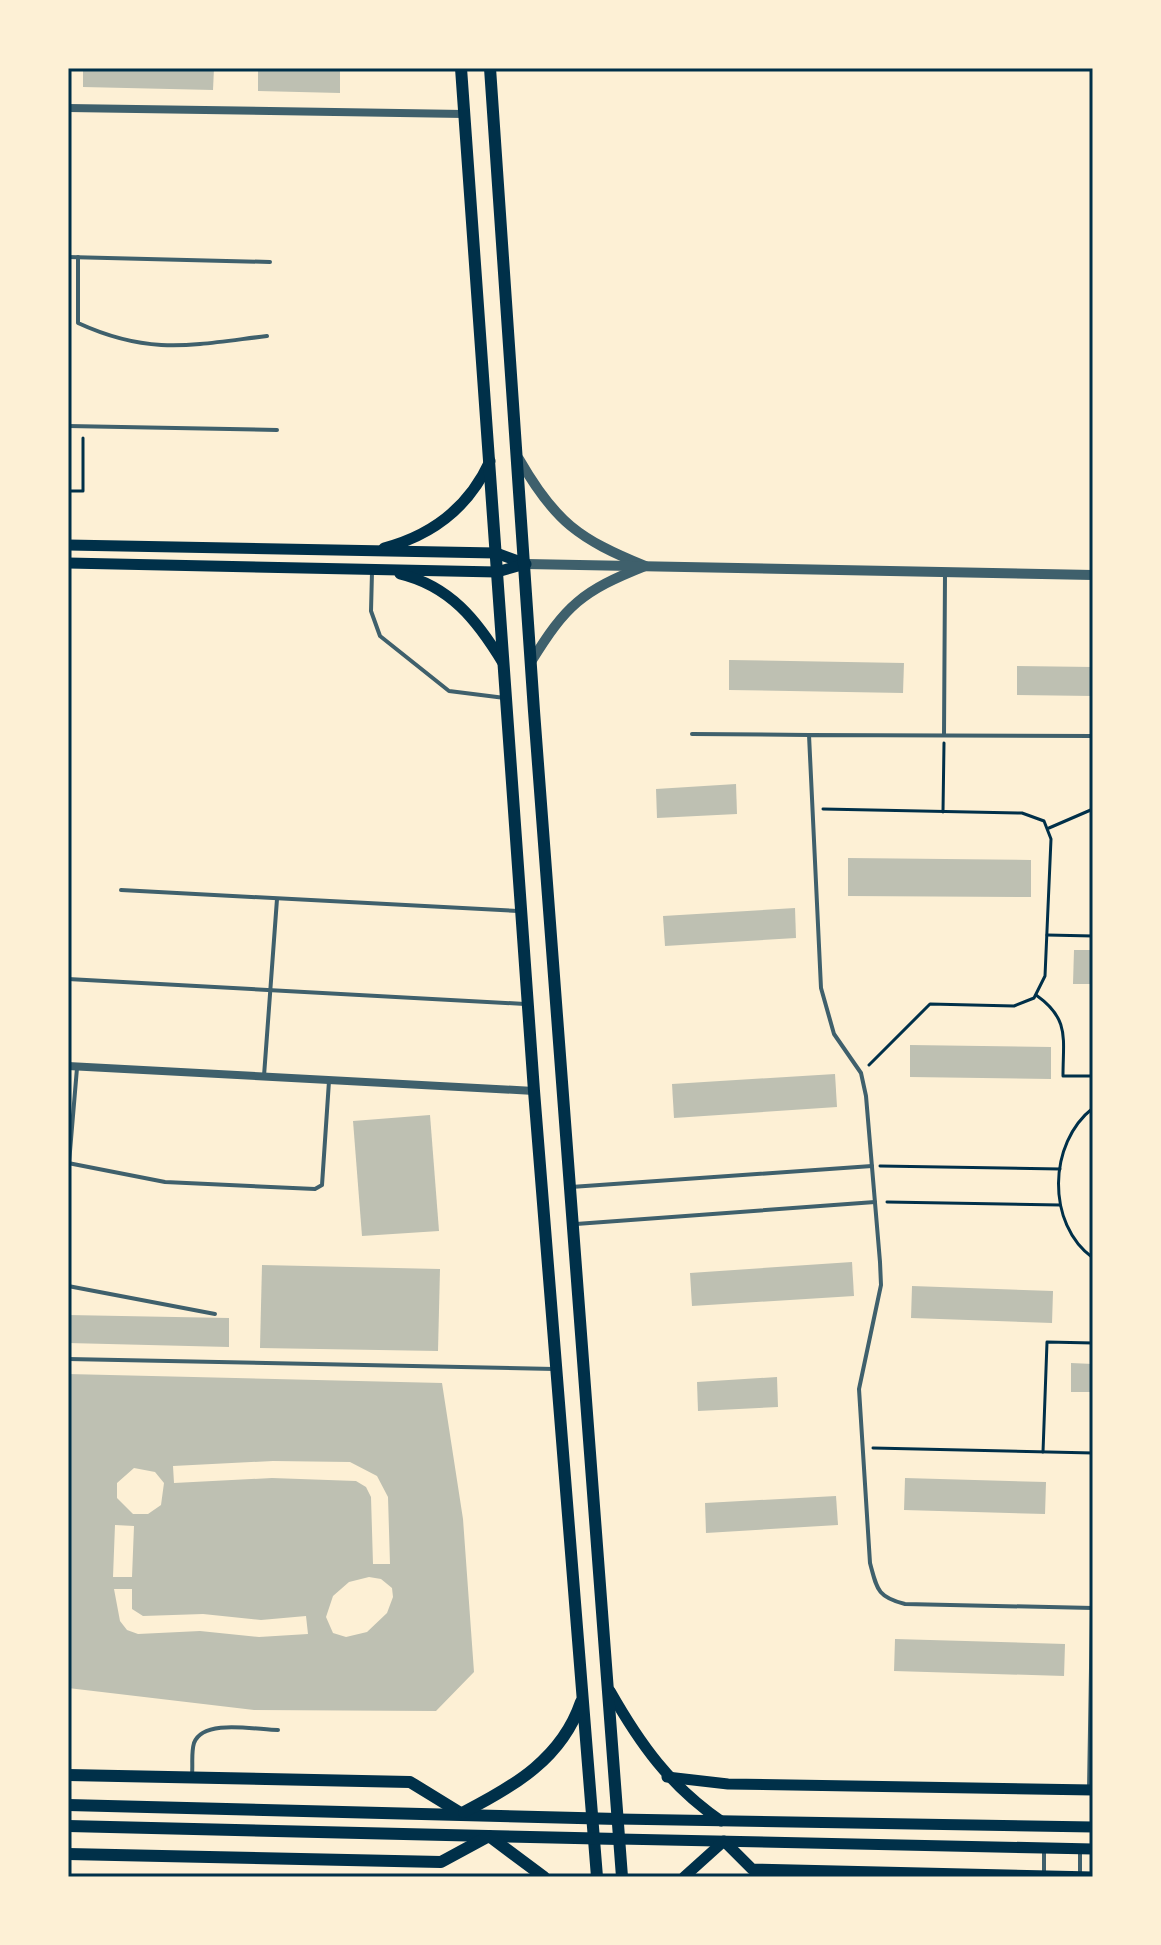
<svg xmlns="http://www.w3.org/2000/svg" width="1161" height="1945" viewBox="0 0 1161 1945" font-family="'PT Sans',sans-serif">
<rect width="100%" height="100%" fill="#fdf0d5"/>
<g fill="#bec0b2" fill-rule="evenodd">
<polygon points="83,68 214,68 213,90 83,87"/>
<polygon points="258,68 340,68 340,93 258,91"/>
<polygon points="729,660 904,663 903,693 729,690"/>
<polygon points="1017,666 1093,667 1093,696 1017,695"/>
<polygon points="736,784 737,814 657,818 656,789"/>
<polygon points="848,858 1031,860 1031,897 848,896"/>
<polygon points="795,908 796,938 665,946 663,916"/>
<polygon points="1074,950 1093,950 1093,984 1073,984"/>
<polygon points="910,1045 1051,1047 1051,1079 910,1077"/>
<polygon points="835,1074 837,1107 674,1118 672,1084"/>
<polygon points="430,1115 439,1231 362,1236 353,1121"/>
<polygon points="852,1262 854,1296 692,1306 690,1273"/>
<polygon points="262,1265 440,1269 438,1351 260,1348"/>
<polygon points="912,1286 1053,1291 1052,1323 911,1318"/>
<polygon points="68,1315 229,1318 229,1347 68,1343"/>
<polygon points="1071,1363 1093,1364 1093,1392 1071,1392"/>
<path d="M68,1374L442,1383L463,1519L474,1672L436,1711L254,1710L68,1688ZM273,1461L350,1462L377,1476L388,1497L390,1564H373L371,1497L366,1487L356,1481L272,1478L174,1483L173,1466ZM134,1468L155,1472L164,1483L161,1505L148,1514H133L117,1498V1483ZM115,1525L134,1526L132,1577H113ZM369,1577L381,1579L392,1588L393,1597L387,1613L367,1632L346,1637L333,1633L326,1617L333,1596L349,1582ZM114,1589H132V1609L143,1616L203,1614L261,1620L306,1616L308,1634L259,1637L200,1631L138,1634L127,1630L120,1621Z"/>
<polygon points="777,1377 778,1407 698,1411 697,1382"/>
<polygon points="905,1478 1046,1482 1045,1514 904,1510"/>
<polygon points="836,1496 838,1525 706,1533 705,1503"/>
<polygon points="895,1639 1065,1644 1064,1676 894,1671"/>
</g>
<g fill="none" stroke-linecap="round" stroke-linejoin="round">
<g stroke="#003049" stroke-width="3">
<polyline points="68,491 83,491 83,438"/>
<polyline points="823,809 1022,813 1044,821 1051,839 1045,976 1034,998 1014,1006 930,1004 869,1065"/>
<polyline points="943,812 944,743"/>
<polyline points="1049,828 1093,809"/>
<polyline points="1047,935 1093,936"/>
<path d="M1036,995C1070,1019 1063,1038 1063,1076H1093"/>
<path d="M1093,1108C1048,1143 1046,1224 1093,1258"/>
<polyline points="880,1166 1060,1169"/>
<polyline points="887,1202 1060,1205"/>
<polyline points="873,1448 1093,1453"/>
<polyline points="1043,1452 1047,1342 1093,1343"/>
</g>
<g stroke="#3f606c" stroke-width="4">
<polyline points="68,257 270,262"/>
<path d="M78,257V323C150,356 192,345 267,336"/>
<polyline points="68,426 277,430"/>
<polyline points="372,572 371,611 380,636 449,691 505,698"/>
<polyline points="692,734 809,735"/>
<polyline points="944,735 945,574"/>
<path d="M1093,736L809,735L821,988L834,1034L861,1073L866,1096L880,1262L881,1285L859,1389L870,1563C877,1589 877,1597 905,1604L1093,1608"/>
<polyline points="121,890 518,911"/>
<polyline points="68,979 525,1004"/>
<polyline points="264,1076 277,899"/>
<polyline points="68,1163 165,1182 315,1189 322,1185 329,1081"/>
<polyline points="69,1163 77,1068"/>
<polyline points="571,1187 872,1166"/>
<polyline points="576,1224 875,1202"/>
<polyline points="68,1286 215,1314"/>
<polyline points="68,1359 554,1369"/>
<path d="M192,1775C193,1765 191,1753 194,1743C203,1718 257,1730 278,1730"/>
<polyline points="1089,1790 1092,1608"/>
<polyline points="1044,1873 1044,1850"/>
<polyline points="1080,1875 1080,1851"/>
</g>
<g stroke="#3f606c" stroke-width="8">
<polyline points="68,108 464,114"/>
<polyline points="68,1066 534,1091"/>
</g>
<g stroke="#3f606c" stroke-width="10">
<path d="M519,459C555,522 579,539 645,566C582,591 566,605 531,662"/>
<polyline points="526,564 1093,575"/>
</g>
<g stroke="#003049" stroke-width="11">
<polyline points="68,545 496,553 526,564"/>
<path d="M384,548C433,535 469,507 490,461"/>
<polyline points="68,563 497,572 525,564"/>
<path d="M400,574C450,586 477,620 503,663"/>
<path d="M610,1691C640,1744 670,1786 721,1821"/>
<polyline points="667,1777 728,1784 1093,1790"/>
<polyline points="618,1819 1093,1827"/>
<polyline points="619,1839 1093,1849"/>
<polyline points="684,1877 724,1841 752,1869 1093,1877"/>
</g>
<g stroke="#003049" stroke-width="12">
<polyline points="461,68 534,1091 597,1877"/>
<polyline points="490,68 534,711 622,1877"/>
<polyline points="68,1775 410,1782 459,1812"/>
<polyline points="68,1805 618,1819"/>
<path d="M464,1812C515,1786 562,1758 581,1702"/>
<polyline points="68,1826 619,1839"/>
<polyline points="68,1854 441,1862 489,1836 544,1877"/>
</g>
</g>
<rect width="1161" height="1945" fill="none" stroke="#fdf0d5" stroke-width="140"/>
<rect x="70" y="70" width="1021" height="1805" fill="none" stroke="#003049" stroke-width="3"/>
</svg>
